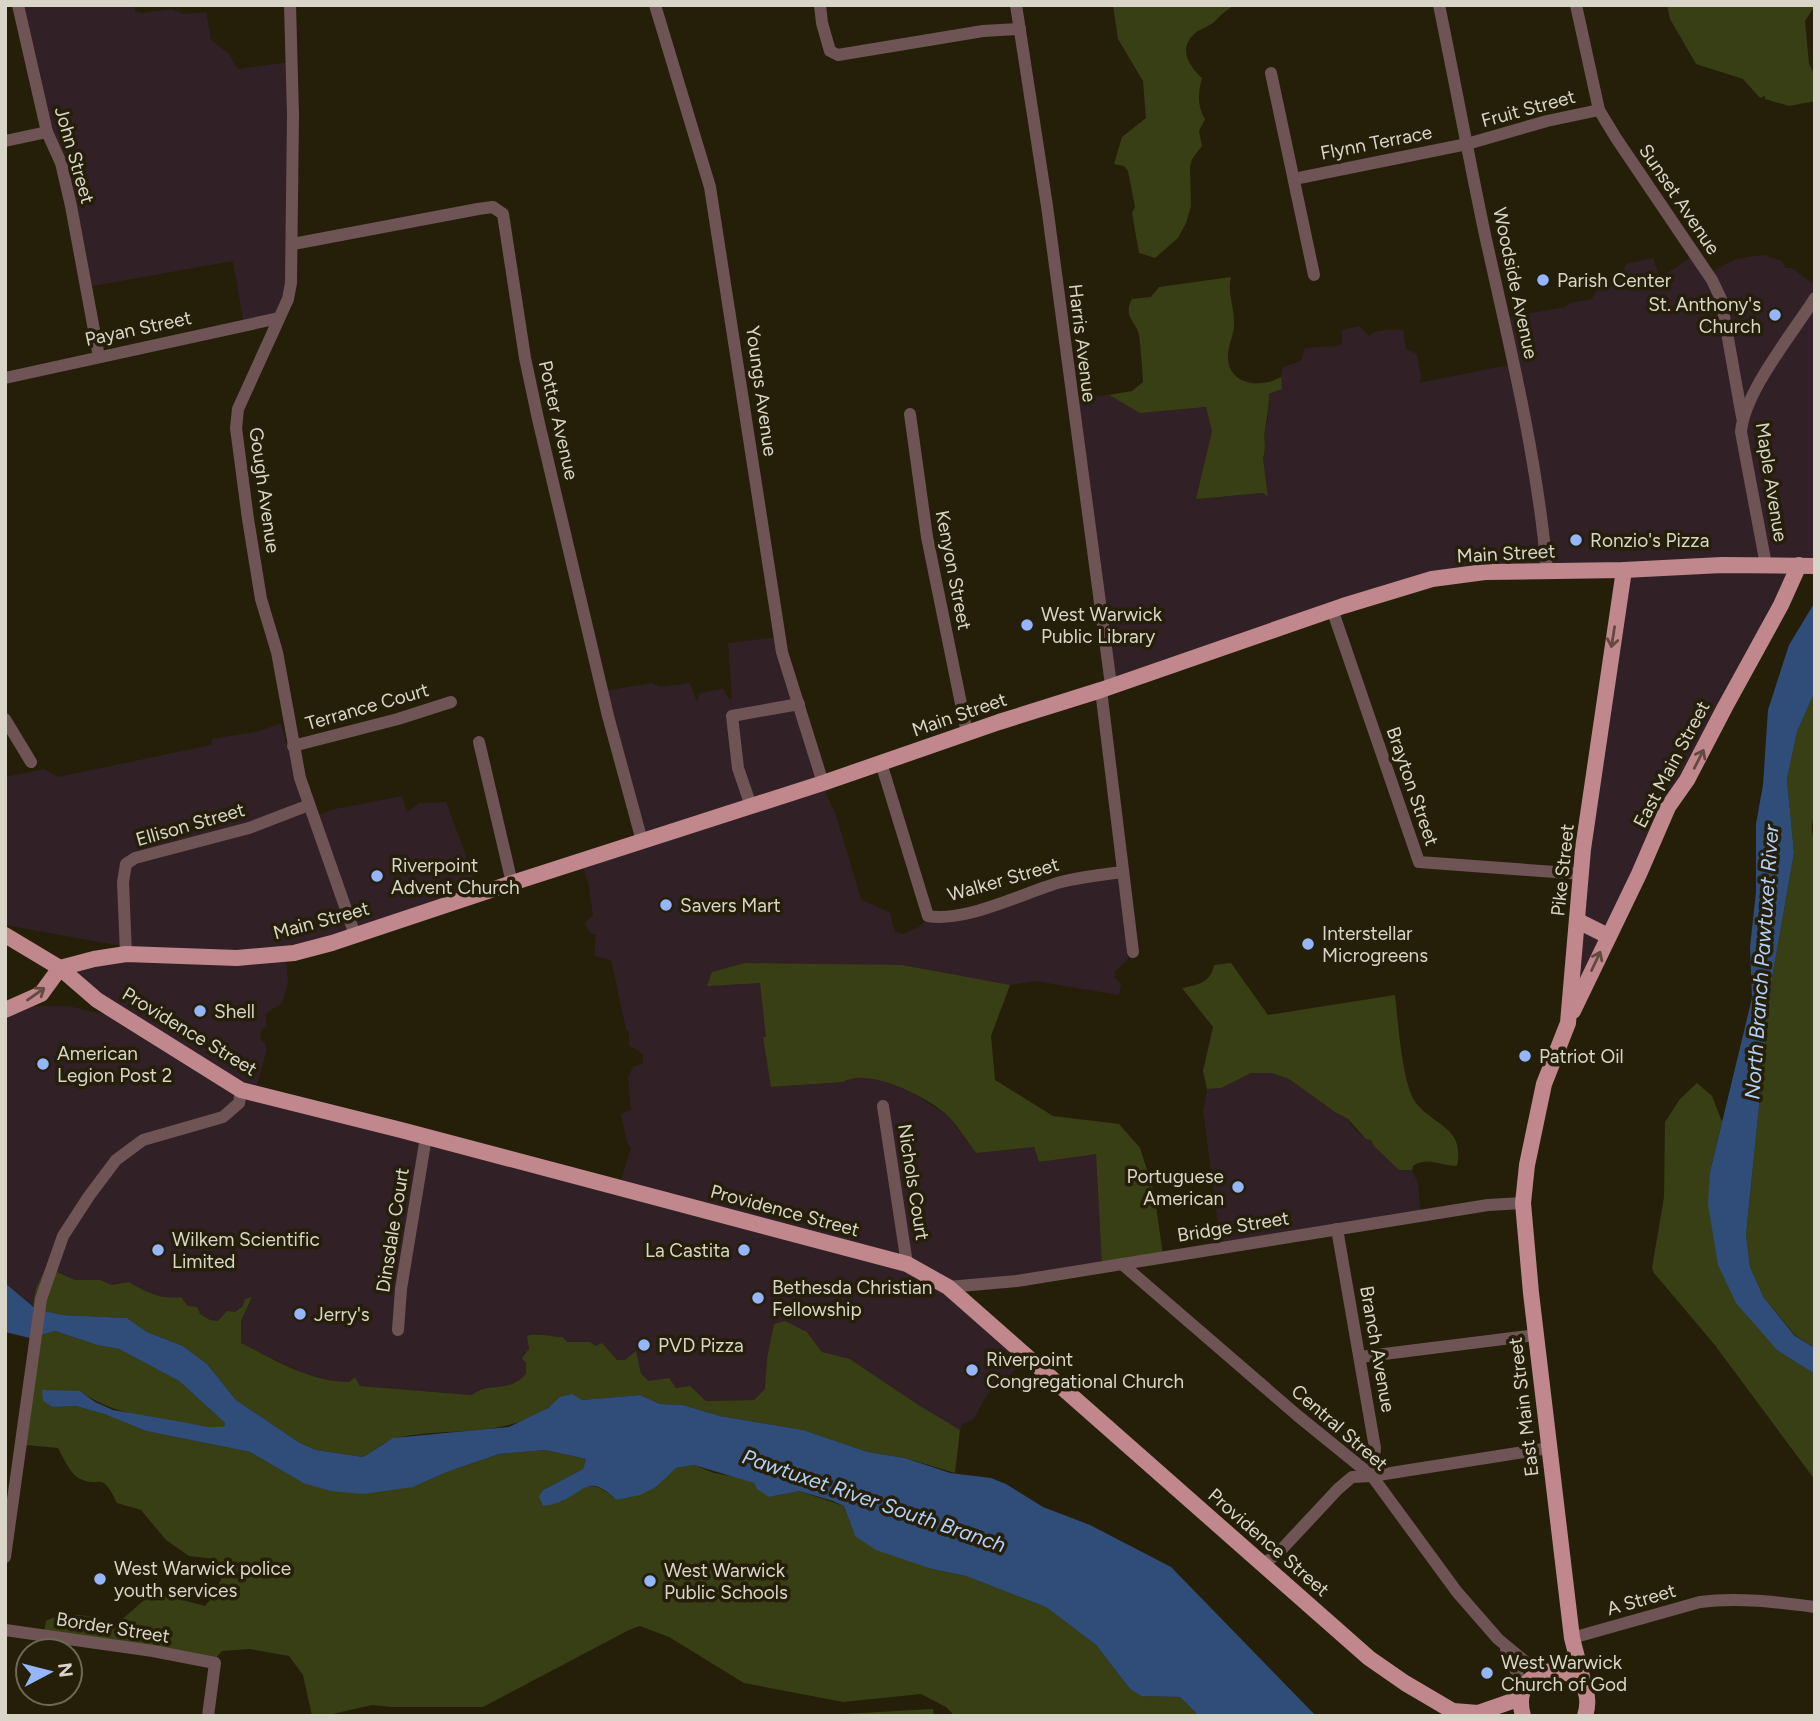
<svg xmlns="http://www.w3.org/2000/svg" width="1820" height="1721" viewBox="0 0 1820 1721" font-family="Figtree,sans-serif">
<rect width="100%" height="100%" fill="#251f0a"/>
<g fill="#322027">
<polygon points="14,5 134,5 135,11 142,13 172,9 183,14 206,12 211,40 228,53 238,69 290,62 294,244 284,312 244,325 233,261 87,287 60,149 42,131"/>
<polygon points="1764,255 1782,261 1786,268 1792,268 1815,285 1815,567 1801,566 1724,711 1573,1010 1621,570 1416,584 1111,685 1073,398 1109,395 1140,413 1206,407 1212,431 1197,499 1263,493 1268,497 1263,458 1265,453 1265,430 1268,417 1269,394 1281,389 1281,377 1283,367 1301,361 1305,348 1338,346 1342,343 1342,330 1359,326 1369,336 1375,332 1385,330 1403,330 1406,349 1417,354 1421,378 1419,383 1508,365 1508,317 1565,307 1570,303 1592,299 1601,280 1622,275 1626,264 1653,258 1658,273 1663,276 1693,256 1710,273 1736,259"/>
<polygon points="780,637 823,787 836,815 861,899 890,913 895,932 903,934 919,927 930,916 935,917 1061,882 1117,874 1128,959 1114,972 1115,978 1121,984 1119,995 1035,981 1010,985 979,981 902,965 760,983 772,1087 843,1082 849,1078 872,1077 910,1091 948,1116 976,1153 1034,1147 1039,1162 1096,1153 1102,1267 958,1287 1025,1358 998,1390 988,1393 973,1420 962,1424 960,1430 952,1427 850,1359 822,1352 807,1332 767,1359 766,1389 754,1400 706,1401 690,1386 676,1388 649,1381 625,1360 617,1360 602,1343 594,1346 589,1342 566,1342 563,1337 551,1337 536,1333 529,1349 526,1374 518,1383 506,1387 478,1390 472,1395 458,1394 360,1386 355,1377 349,1382 338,1382 304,1374 241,1343 241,1321 252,1298 235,1312 218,1321 210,1320 188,1306 181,1297 170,1299 143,1291 129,1282 112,1285 100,1280 75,1280 46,1267 33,1305 5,1283 5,1011 24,1006 68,1006 116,1017 73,974 123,951 122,946 5,925 5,777 44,769 58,777 211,745 212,739 260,731 281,723 286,743 293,746 316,816 335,809 402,796 407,812 420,803 446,802 480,893 286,954 288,983 282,1003 265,1014 267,1027 261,1029 260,1039 265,1043 267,1049 256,1088 619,1187 631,1148 627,1143 621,1114 631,1110 628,1077 633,1067 643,1063 643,1054 629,1045 629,1032 626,1029 611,960 594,956 596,935 589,932 585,923 593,915 588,882 581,863 640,842 604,691 652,683 660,687 690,683 697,702 700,693 723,689 729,700 732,698 728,643"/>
<polygon points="1251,1073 1272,1073 1289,1079 1335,1112 1348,1119 1351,1125 1366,1139 1372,1140 1399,1170 1412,1170 1418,1183 1421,1216 1221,1247 1203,1111 1207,1089 1221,1088"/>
</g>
<g fill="#393f14">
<path d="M1113,5H1234C1224,12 1222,14 1213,23C1209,26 1203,28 1198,31C1177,46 1187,64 1202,78C1198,93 1197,106 1205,119L1199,131L1202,146L1192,159L1190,167L1191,206L1186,223L1178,238L1155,258L1139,253L1132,213L1135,207L1128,171L1124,166L1114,164L1122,137L1146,118L1143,81L1118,39Z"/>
<polygon points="1667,5 1815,5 1805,21 1809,64 1815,75 1815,101 1789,106 1765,99 1765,96 1760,98 1743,79 1696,64 1670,19"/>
<path d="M1231,277C1227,291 1234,306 1234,321C1235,334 1227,346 1228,359C1230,386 1262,388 1281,377L1282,389L1269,394C1269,406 1267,417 1265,429C1263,439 1267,448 1263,458L1268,497L1263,493L1196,499L1212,431L1206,407L1140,413L1109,395L1132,391L1143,382C1142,366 1141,351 1139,335C1137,322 1122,317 1132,299L1151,297L1159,287Z"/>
<path d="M1815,691V814C1810,823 1812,836 1815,845V1348L1796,1336L1764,1298L1750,1267L1746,1235L1772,978L1794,853L1787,779L1797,732Z"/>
<path d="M745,963L902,965L1010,985L991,1036L995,1080L1053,1116L1119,1124L1140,1148L1154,1192L1163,1255L1102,1267L1096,1154L1039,1162L1034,1147L976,1153C967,1141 959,1128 949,1117C931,1098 867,1066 843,1082L771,1087L763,1037H766L760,983L707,986L712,972Z"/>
<path d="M1231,963L1268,1015L1395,995C1398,1020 1402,1085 1416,1103C1435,1127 1465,1127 1457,1166C1440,1166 1428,1156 1413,1166L1412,1170H1399L1374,1146L1371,1140L1366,1139L1348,1119L1335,1112L1289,1079L1272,1073H1251L1221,1088L1207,1089L1203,1071L1213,1027L1182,988C1197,985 1211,983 1214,965Z"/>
<polygon points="1697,1083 1712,1096 1722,1122 1710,1172 1778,1351 1815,1374 1815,1480 1714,1344 1654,1273 1652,1268 1664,1197 1665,1122 1680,1099"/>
<path d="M46,1267L75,1280H100L112,1285L129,1282C145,1292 162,1300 181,1297L188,1306L197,1307L200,1314L210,1320L218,1321L227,1311L235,1312L243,1306L245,1299L252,1297L241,1321V1343C276,1360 309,1382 349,1382L355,1377L360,1386L458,1394L472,1395C488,1381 507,1395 526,1374V1363L522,1358L529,1349L527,1336C539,1332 550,1337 563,1337L567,1342H590L595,1346L602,1343L617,1360H625L636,1351L641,1374L649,1381L669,1378L676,1388L690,1386L706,1401L754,1400L765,1389L767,1359L774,1324L785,1321L807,1332L822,1352L850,1359L920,1406L960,1430L955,1473L905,1458L868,1452L803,1430L720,1416L683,1405L660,1404L640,1395L582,1400L560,1398C511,1442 454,1425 396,1438C385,1441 373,1451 363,1457L316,1450L300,1443L236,1400L207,1364L183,1346L147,1332L127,1318L63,1315L36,1309L33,1305L36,1288Z"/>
<path d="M55,1331L97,1345L119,1349L179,1381L225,1423L224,1427H210C166,1419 117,1418 80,1391L43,1401L52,1407L76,1406L104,1414L146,1431L250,1452L303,1483L413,1487L447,1472L499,1454L545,1450L586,1459L583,1469L543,1490L561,1502C584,1485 594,1478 616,1500L656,1487L668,1474L676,1468L694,1465L714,1473L746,1479L754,1483L769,1497L799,1491L844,1506L855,1536L932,1569L966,1576L1046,1607L1096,1645L1130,1689L1141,1696L1180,1697L1199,1716H955L946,1707L921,1694L843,1702L744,1683L669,1637L640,1626L629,1630L483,1707H392L372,1705L324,1716H312L303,1675L289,1656L250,1649L222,1651L214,1660L43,1638L46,1621C71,1609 91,1617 117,1624L153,1592L205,1606L215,1594L225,1569L216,1559L189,1556L166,1540L141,1510L117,1503C100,1467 100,1491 77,1477C69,1471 63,1457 58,1448L16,1444L35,1336Z"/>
<polygon points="933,1709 934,1716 807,1716"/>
</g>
<g fill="#2f4d78">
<polygon points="1815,602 1815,691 1797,732 1787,779 1794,853 1772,978 1746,1235 1750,1267 1764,1298 1795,1336 1815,1348 1815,1374 1778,1351 1736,1303 1718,1265 1708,1204 1710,1172 1752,998 1750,947 1756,892 1756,824 1763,785 1768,710 1789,645"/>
<path d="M5,1283L36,1309L63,1315L127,1318L147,1332L183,1346L207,1364L236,1400L300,1443L316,1450L363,1457L393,1438L509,1427L548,1408L560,1397L572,1394L582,1400L640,1395L660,1404L683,1405L720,1416L803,1430L868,1452L905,1458L950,1473L991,1478L1006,1484L1043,1507L1090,1525L1171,1567L1316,1716H1199L1180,1697L1141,1696L1130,1689L1096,1645L1046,1607L966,1576L932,1569L876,1550L855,1536L844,1506L833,1501L799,1491L769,1497L757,1489L754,1483L694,1465L676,1468L656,1487L640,1495L616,1500C589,1473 586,1491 560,1502C555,1504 549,1505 543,1506L539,1496L543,1490L583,1469L586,1459L545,1450L499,1454L447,1472L413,1487L363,1494L331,1491L303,1483L250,1452L146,1431L104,1414L76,1406L52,1407L43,1401L42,1390L80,1391L95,1402L113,1410L210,1427H224L225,1423L179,1381L119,1349L97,1345L55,1331L30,1338L5,1332Z"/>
</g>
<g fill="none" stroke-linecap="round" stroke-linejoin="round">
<g stroke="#6f5456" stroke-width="12">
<polyline points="18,5 47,132 61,163 71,206 99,357"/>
<polyline points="290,5 293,115 291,283 288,299 238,409 236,428 248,519 261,599 277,652 300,778 355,935"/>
<polyline points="655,5 710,187 782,652 823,783"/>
<polyline points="820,5 822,23 830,51 838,55 983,31 1020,29"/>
<polyline points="1016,5 1047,206 1111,685"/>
<path d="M1439,5C1455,82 1469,159 1485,235C1510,347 1537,457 1547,570"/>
<polyline points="1576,5 1599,110 1616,138 1712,280 1721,299 1742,417"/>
<polyline points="1271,73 1314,275"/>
<polyline points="5,141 47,132"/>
<polyline points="1294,179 1467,144 1547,121 1599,110"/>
<polyline points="293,244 478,209 493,207 503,214 525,358 538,419 608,716 642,841"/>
<polyline points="5,378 279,318"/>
<polyline points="910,414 927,537 967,733"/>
<path d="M1766,565L1741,432C1744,392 1793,333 1815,298"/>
<polyline points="1332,609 1419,862 1582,874"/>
<polyline points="1101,690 1133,952"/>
<polyline points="5,719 31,762"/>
<polyline points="479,742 512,883"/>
<polyline points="293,746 398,719 451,702"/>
<path d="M881,763L928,916C965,923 1025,892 1061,882C1080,877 1101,875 1121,872"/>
<polyline points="751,806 738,768 732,716 799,704"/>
<polyline points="126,954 123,882 126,864 135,858 249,828 309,805"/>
<polyline points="883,1106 907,1264"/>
<polyline points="1337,1229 1375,1448 1372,1476"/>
<polyline points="1122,1264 1298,1416 1372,1476 1457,1592 1498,1639 1539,1673"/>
<polyline points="948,1287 1017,1281 1488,1205 1523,1203"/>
<polyline points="398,1330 401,1289 426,1137"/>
<polyline points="1360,1357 1536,1335"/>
<polyline points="5,1557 41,1299 63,1236 89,1196 116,1160 143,1140 223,1117 239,1103 241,1090"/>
<polyline points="1263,1565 1281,1550 1338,1489 1352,1477 1372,1476 1549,1448"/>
<polyline points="5,1630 153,1651 215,1663 208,1716"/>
<path d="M1572,1638L1700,1602C1737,1597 1777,1602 1815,1607"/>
<polyline points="1506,1649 1524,1689"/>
</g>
<g stroke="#c0888c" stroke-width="16">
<polyline points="1578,921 1608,936"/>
<polyline points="5,935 60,968 97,1000 241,1090 401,1130 907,1264 948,1287 1369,1658 1405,1683 1461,1716"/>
<polyline points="5,1010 41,994 60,968 94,959 126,954 237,958 294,953 332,943 512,883 823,783 999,722 1101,690 1343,606 1432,579 1485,572 1624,570 1722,565 1815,566"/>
<polyline points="1573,1011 1639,874 1668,807 1687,780 1725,707 1781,605 1799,565"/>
<polyline points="1586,1692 1572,1638 1531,1293 1523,1203 1527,1165 1544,1084 1568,1023 1583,849 1624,570"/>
<polyline points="1453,1711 1478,1713 1521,1698"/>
<path d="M1523,1716C1506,1655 1603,1657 1585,1716"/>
</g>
</g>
<defs><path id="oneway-shaft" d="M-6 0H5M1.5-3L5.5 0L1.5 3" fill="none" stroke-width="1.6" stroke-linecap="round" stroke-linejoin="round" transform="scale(1.75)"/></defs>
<g stroke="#63493e">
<use href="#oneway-shaft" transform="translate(1613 637) rotate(99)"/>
<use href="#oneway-shaft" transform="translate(1699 759) rotate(-63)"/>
<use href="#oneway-shaft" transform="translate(1596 961) rotate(-65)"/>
<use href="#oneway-shaft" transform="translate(36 994) rotate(-35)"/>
</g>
<g fill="#95b6fd" stroke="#251f0a" stroke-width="2.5">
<circle cx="1543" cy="280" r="7"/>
<circle cx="1775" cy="315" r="7"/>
<circle cx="1576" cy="540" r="7"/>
<circle cx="1027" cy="625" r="7"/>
<circle cx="377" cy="876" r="7"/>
<circle cx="666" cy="905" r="7"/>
<circle cx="1308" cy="944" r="7"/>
<circle cx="200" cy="1011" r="7"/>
<circle cx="1525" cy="1056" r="7"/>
<circle cx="43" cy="1064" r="7"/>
<circle cx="1238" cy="1187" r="7"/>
<circle cx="158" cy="1250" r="7"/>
<circle cx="744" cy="1250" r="7"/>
<circle cx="758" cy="1298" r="7"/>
<circle cx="300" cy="1314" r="7"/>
<circle cx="644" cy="1345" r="7"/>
<circle cx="972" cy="1370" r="7"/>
<circle cx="100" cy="1579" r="7"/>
<circle cx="650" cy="1581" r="7"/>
<circle cx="1487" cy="1673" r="7"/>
</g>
<g text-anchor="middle" stroke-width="7" stroke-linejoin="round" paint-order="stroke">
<g font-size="19" fill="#d9d6c9" stroke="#251f0a">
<text transform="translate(1528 108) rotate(-15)" y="7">Fruit Street</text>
<text transform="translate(1376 142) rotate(-11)" y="7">Flynn Terrace</text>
<text transform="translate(75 155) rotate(74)" y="7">John Street</text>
<text transform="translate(1680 199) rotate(56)" y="7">Sunset Avenue</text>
<text transform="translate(1516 283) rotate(78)" y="7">Woodside Avenue</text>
<text transform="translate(138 328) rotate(-12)" y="7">Payan Street</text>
<text transform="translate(1083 343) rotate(83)" y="7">Harris Avenue</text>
<text transform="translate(762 391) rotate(82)" y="7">Youngs Avenue</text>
<text transform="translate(559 420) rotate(77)" y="7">Potter Avenue</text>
<text transform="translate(1772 482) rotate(81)" y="7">Maple Avenue</text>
<text transform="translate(265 490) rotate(82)" y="7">Gough Avenue</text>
<text transform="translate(1506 553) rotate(-3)" y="7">Main Street</text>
<text transform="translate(954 570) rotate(79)" y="7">Kenyon Street</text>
<text transform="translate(367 706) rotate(-16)" y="7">Terrance Court</text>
<text transform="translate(959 714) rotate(-19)" y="7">Main Street</text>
<text transform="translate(1671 764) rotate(-62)" y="7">East Main Street</text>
<text transform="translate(1413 786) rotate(71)" y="7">Brayton Street</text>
<text transform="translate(190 824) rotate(-16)" y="7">Ellison Street</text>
<text transform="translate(1562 870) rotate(-84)" y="7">Pike Street</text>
<text transform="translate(1003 879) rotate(-16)" y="7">Walker Street</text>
<text transform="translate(321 920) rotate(-15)" y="7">Main Street</text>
<text transform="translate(190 1031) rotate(31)" y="7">Providence Street</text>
<text transform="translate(914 1182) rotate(81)" y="7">Nichols Court</text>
<text transform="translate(785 1210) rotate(15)" y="7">Providence Street</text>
<text transform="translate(1233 1226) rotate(-9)" y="7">Bridge Street</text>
<text transform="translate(392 1230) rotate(-81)" y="7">Dinsdale Court</text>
<text transform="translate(1378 1349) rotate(80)" y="7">Branch Avenue</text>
<text transform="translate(1523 1407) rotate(-97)" y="7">East Main Street</text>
<text transform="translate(1340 1427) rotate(41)" y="7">Central Street</text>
<text transform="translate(1269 1542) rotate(41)" y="7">Providence Street</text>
<text transform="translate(1641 1599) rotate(-16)" y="7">A Street</text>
<text transform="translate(113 1627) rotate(9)" y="7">Border Street</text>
</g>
<g font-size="19" fill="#d9d6c9" stroke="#251f0a" text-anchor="start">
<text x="1557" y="287">Parish Center</text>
<text x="1761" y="311" text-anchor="end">St. Anthony's<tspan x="1761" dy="22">Church</tspan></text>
<text x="1590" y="547">Ronzio's Pizza</text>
<text x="1041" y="621">West Warwick<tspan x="1041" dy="22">Public Library</tspan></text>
<text x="391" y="872">Riverpoint<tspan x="391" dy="22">Advent Church</tspan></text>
<text x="680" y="912">Savers Mart</text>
<text x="1322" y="940">Interstellar<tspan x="1322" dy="22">Microgreens</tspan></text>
<text x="214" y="1018">Shell</text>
<text x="57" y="1060">American<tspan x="57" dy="22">Legion Post 2</tspan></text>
<text x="1539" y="1063">Patriot Oil</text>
<text x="1224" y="1183" text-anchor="end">Portuguese<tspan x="1224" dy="22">American</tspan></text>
<text x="172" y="1246">Wilkem Scientific<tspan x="172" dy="22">Limited</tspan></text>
<text x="730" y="1257" text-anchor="end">La Castita</text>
<text x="772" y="1294">Bethesda Christian<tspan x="772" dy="22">Fellowship</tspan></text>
<text x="314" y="1321">Jerry's</text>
<text x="658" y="1352">PVD Pizza</text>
<text x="986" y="1366">Riverpoint<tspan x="986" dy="22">Congregational Church</tspan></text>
<text x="114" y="1575">West Warwick police<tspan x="114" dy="22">youth services</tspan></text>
<text x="664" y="1577">West Warwick<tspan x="664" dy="22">Public Schools</tspan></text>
<text x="1501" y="1669">West Warwick<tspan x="1501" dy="22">Church of God</tspan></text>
</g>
<g font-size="21" font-style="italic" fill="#b3d0fa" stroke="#251f0a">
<text transform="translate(1762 962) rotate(-86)" y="7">North Branch Pawtuxet River</text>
<text transform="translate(874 1501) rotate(19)" y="7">Pawtuxet River South Branch</text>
</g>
</g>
<rect width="1820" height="1721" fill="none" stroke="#d9d6c9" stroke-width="14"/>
<g transform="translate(49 1672) rotate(83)"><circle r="33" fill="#251f0a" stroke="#6d6856" stroke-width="2"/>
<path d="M0-5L12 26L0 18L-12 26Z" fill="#95b6fd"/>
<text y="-10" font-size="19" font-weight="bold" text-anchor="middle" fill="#d9d6c9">N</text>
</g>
</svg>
